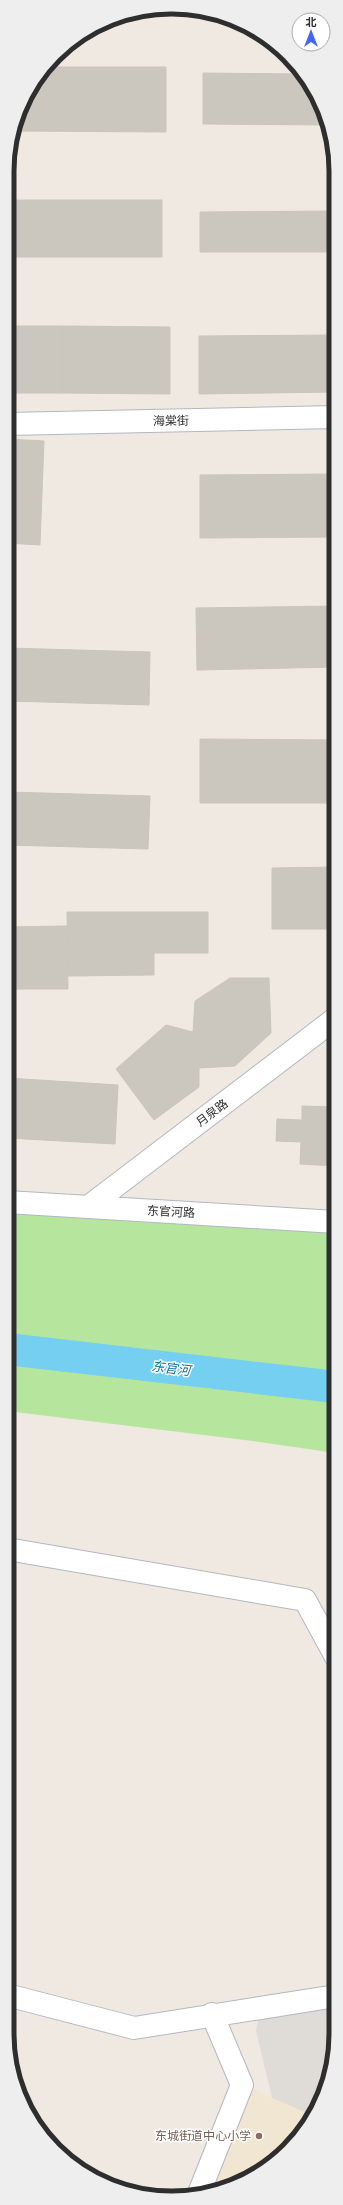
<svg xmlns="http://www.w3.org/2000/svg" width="343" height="2205" viewBox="0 0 343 2205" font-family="Signika,'Noto Sans SC',sans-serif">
<rect width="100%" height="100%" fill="#efe9e1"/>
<polygon fill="#f0e6d1" points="242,2085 312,2115 280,2157 225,2189 199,2193"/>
<polygon fill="#b6e59e" points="7,1202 336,1222 336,1453 253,1441 7,1411"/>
<polygon fill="#dfdcd8" points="336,1996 336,2044 319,2106 312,2115 272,2098 256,2031 261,2007"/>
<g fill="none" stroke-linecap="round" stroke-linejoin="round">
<polyline stroke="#75cff0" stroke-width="32" points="7,1349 336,1387"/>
</g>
<g fill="#cbc7bf" stroke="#cbc5ba">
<polygon points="48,67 166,67 166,132 15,131 24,99"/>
<polygon points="203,73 301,74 319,99 326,125 203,124"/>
<rect x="7" y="200" width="155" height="57"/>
<polygon points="336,211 336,252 200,252 200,212"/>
<rect x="7" y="326" width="56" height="67"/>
<polygon points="63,326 170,327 170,394 63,393"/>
<polygon points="336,335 336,392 199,394 199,336"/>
<polygon points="7,439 44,441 40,545 7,543"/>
<polygon points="336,474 336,537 200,538 200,475"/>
<polygon points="336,606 336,667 197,670 196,608"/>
<polygon points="7,648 150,652 149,705 7,701"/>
<polygon points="200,739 336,740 336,803 200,803"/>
<polygon points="7,792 150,796 148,849 7,845"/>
<polygon points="336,867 336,929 272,929 272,868"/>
<polygon points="67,912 208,912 208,953 154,953 154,975 68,976"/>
<polygon points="67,926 68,989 7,989 7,927"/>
<polygon points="230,978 269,978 271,1033 235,1066 199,1068 199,1087 154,1120 116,1069 166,1025 193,1032 195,1001"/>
<polygon points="7,1078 118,1085 115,1144 7,1138"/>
<polygon points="302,1106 336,1107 336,1166 300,1164 301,1142 276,1141 277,1119 302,1120"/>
</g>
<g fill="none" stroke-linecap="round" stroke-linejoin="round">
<defs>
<g id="street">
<polyline points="7,424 336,417"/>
<polyline points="88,1207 336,1018"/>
<polyline points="7,1549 305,1600 336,1657"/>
<polyline points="7,1995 134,2028 336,1996"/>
<polyline points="199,2193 242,2085 212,2014"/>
</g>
<polyline id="secondary" points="7,1202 336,1222"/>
</defs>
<use href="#street" stroke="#b4b7c1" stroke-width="24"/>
<use href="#secondary" stroke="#b4b7c1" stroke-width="24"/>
<use href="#street" stroke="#fff" stroke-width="22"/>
<use href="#secondary" stroke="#fff" stroke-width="22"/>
</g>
<circle fill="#8d6e63" stroke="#fff" stroke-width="1.5" cx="259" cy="2136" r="4"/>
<g text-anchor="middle" stroke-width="3" stroke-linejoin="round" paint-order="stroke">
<g font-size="12" fill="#2e2e2e" stroke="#fff">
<text transform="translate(171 421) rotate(-1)" y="4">海棠街</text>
<text transform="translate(212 1113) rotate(-37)" y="4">月泉路</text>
<text transform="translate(171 1212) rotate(3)" y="4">东官河路</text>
</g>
<g font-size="12" fill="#785e54" stroke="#fff" text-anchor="end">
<text x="251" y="2140">东城街道中心小学</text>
</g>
<g font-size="13" font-style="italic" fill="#0d6fa3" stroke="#fff">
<text transform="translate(171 1368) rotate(7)" y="5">东官河</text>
</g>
</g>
<path d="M0 0H343V2205H0ZM171 14H172A157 157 0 0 1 329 171V2034A157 157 0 0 1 172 2191H171A157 157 0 0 1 14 2034V171A157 157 0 0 1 171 14Z" fill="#eee" fill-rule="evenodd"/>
<path fill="none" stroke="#2e2e2e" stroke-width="5" d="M171 14H172A157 157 0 0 1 329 171V2034A157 157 0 0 1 172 2191H171A157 157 0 0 1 14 2034V171A157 157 0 0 1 171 14Z"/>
<g transform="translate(311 32)"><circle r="19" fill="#ffffff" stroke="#ababab"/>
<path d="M0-3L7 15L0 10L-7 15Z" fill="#4264fb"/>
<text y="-6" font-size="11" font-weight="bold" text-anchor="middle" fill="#2e2e2e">北</text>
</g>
</svg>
